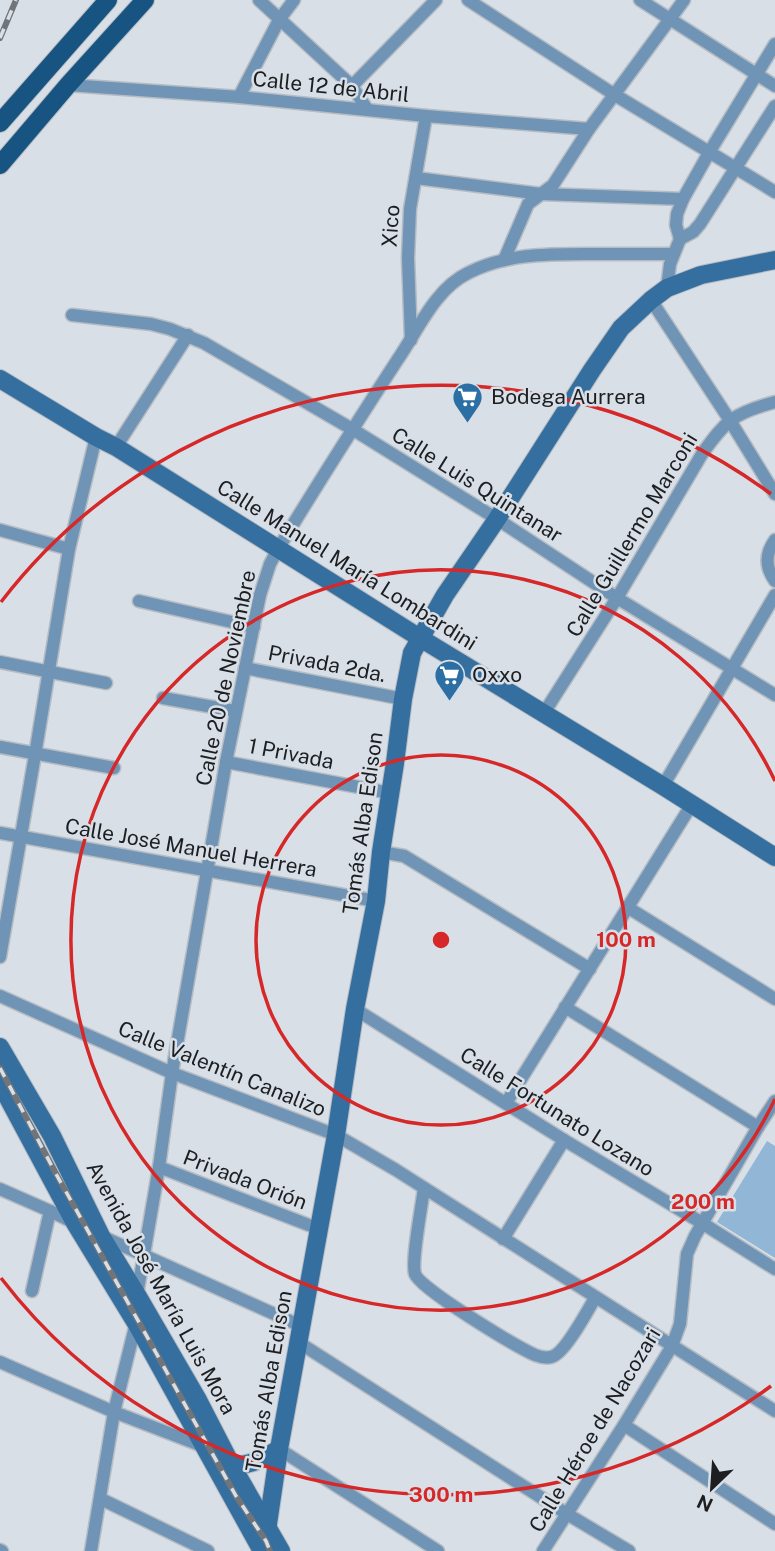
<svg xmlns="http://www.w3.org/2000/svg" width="775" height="1551" viewBox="0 0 775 1551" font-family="'Public Sans',sans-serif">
<rect width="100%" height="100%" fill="#d8dfe6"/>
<polygon fill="#92b6d6" points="767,1141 775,1146 775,1258 717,1222"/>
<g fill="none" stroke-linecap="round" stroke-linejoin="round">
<defs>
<g id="street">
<polyline points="259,0 352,86 367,109"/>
<polyline points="468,0 615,95 775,192"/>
<polyline points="640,0 775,86"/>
<polyline points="68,85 239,97 426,116 589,129"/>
<polyline points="352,86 436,0"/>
<polyline points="239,97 279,20 294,0"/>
<polyline points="416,178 541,194 683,199"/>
<polyline points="680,239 693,232 700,224 775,106"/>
<polyline points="504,260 528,204 553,185 589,129 684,0"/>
<polyline points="667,288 670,264 680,239 676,225 677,214 683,199 710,151 775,44"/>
<polyline points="651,300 729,419 775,494"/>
<polyline points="72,315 151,324 170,329 204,343 352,429 497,519 617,598 775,695"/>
<polyline points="411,340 408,258 410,209 426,116"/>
<polyline points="116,447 188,335"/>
<polyline points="0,530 69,549"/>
<path d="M775,540C765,554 765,567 775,581"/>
<polyline points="139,601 254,627"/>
<polyline points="0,662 106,683"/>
<polyline points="245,668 403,699"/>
<polyline points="163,698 235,711"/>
<path d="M544,713L617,598L702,454C726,420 734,413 775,402"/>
<polyline points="0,747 114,768"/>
<polyline points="226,762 390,793"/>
<polyline points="663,786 775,595"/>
<polyline points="0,833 376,901"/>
<polyline points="381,852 404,856 590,969"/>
<polyline points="627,907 775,999"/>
<polyline points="0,957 35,755 69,549 96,437"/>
<polyline points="0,996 172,1073 336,1135 396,1170 775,1411"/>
<polyline points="565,1007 758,1127"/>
<polyline points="355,1009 564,1140 702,1223 775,1269"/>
<polyline points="506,1103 692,804"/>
<polyline points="159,1167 319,1229"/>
<path d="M424,1188C422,1205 411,1261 415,1274C420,1289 517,1347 535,1355C540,1357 546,1358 551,1357C564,1355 588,1310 595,1298"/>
<polyline points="0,1189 50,1211 75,1223"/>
<polyline points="101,1236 301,1326"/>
<polyline points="503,1239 564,1140"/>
<polyline points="32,1291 50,1211"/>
<path d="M137,1295L159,1167L172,1073L226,762L260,595L270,564L278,549C317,485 357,422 398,359C418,330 435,289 468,273C507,253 550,254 593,254C620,254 647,254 673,254"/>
<polyline points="298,1342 567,1514 629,1551"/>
<polyline points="0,1362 114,1412 205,1447"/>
<polyline points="624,1425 775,1524"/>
<polyline points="279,1449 438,1551"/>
<polyline points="101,1499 208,1551"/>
<polyline points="0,1550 2,1551"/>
<polyline points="91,1551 114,1412 136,1323"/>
<polyline points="543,1551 624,1425 672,1346 680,1324 687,1254 695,1236 758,1127 775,1101"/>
</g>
<g id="secondary">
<polyline points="0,379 96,437 116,447 420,638 663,786 775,857"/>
<polyline points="0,1047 52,1136 101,1236 137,1295 198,1400 232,1466 281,1551"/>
<polyline points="0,1083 75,1223 136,1323 262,1551"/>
<path d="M232,1466C251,1465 263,1459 279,1449"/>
<polyline points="264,1551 279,1449 336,1135 355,1009 376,901 381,852 395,763 403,699 412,653 445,595 497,519 592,370 621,328 651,300 667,288 701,275 775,260"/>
</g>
<g id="primary">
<polyline points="0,123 108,0"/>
<polyline points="0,165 68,85 145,0"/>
</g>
</defs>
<use href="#street" stroke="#b6bcc3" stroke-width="15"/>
<use href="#secondary" stroke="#b6bcc3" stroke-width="20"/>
<use href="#primary" stroke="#b6bcc3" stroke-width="20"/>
<use href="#street" stroke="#7094b5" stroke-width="12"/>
<use href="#secondary" stroke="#356f9f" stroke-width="18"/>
<use href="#primary" stroke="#175481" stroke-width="18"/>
<defs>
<g id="rail">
<polyline points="0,38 16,0"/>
<polyline points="0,1068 55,1172 236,1496 266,1541 270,1551"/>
</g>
</defs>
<use href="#rail" stroke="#71757a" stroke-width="6"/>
<use href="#rail" stroke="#d8dfe6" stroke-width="3.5" stroke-dasharray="10" stroke-linecap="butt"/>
</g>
<g fill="none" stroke="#d62828" stroke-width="3.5">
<circle cx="441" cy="940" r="185"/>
<path d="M775 1099A370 370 0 1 1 775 781"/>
<path d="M771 1386A555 555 0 0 1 1 1278M1 602A555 555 0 0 1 771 494"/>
</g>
<defs>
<symbol id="supermarket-pin" viewBox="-11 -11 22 30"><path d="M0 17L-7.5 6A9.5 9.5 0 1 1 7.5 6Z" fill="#2b6fa4" stroke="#d8dfe6"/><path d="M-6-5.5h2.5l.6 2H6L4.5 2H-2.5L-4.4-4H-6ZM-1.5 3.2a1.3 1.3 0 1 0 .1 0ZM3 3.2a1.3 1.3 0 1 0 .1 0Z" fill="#fff"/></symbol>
</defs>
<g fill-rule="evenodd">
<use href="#supermarket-pin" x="450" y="380" width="35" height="47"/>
<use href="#supermarket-pin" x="432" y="658" width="35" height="47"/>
</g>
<g text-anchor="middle" stroke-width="5" stroke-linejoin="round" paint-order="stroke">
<g font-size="21" fill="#1c1e21" stroke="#d8dfe6">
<text transform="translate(331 87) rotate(6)" y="7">Calle 12 de Abril</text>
<text transform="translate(391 226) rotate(-86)" y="7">Xico</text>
<text transform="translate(477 485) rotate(32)" y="7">Calle Luis Quintanar</text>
<text transform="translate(632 535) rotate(-59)" y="7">Calle Guillermo Marconi</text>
<text transform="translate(347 565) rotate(32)" y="7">Calle Manuel María Lombardini</text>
<text transform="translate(327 664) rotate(11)" y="7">Privada 2da.</text>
<text transform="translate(226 678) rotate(-78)" y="7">Calle 20 de Noviembre</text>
<text transform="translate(291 754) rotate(11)" y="7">1 Privada</text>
<text transform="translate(363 823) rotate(-82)" y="7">Tomás Alba Edison</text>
<text transform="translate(191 848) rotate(10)" y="7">Calle José Manuel Herrera</text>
<text transform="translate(222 1069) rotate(22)" y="7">Calle Valentín Canalizo</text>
<text transform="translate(557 1112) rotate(32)" y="7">Calle Fortunato Lozano</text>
<text transform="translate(245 1180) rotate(21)" y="7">Privada Orión</text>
<text transform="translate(161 1288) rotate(61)" y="7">Avenida José María Luis Mora</text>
<text transform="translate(269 1381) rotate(-80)" y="7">Tomás Alba Edison</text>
<text transform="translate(595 1430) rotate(-59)" y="7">Calle Héroe de Nacozari</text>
</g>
<g font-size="21" fill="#1c1e21" stroke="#d8dfe6" text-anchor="start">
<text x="491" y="404">Bodega Aurrera</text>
<text x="472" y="682">Oxxo</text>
</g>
</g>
<circle cx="441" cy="940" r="10" fill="#d62828" stroke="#d8dfe6" stroke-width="3.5"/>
<g font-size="21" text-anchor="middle" font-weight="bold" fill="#d62828" stroke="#d8dfe6" stroke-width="5" stroke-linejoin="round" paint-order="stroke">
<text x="626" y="947">100 m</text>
<text x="703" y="1209">200 m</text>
<text x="441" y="1502">300 m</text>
</g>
<g transform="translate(712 1488) rotate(205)" stroke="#d8dfe6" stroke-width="5" paint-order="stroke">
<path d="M0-5L12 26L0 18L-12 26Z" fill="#1c1e21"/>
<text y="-10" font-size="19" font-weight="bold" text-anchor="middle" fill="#1c1e21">N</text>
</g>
</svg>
